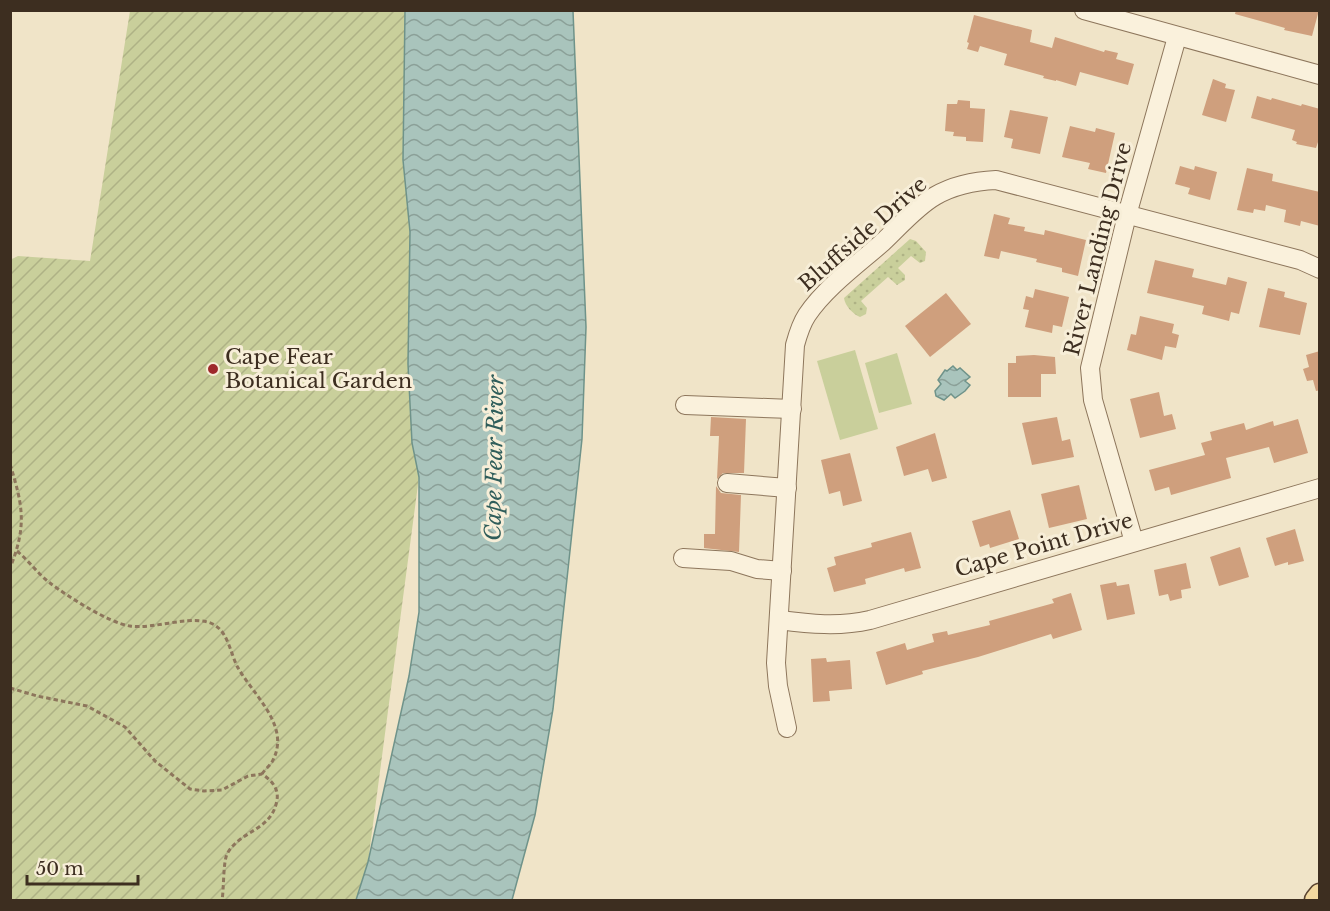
<svg xmlns="http://www.w3.org/2000/svg" width="1330" height="911" viewBox="0 0 1330 911" font-family="'Libre Baskerville',serif">
<defs>
<pattern id="grass-dots" width="8" height="8" patternUnits="userSpaceOnUse" patternTransform="scale(1.5)"><rect width="8" height="8" fill="#c9cf9b"/><path d="M2 2h.1M6 6h.1" fill="none" stroke="#aeb285" stroke-width="1.8" stroke-linecap="round"/></pattern>
<pattern id="garden-furrows" width="10" height="10" patternUnits="userSpaceOnUse" patternTransform="scale(1.5)"><rect width="10" height="10" fill="#c9cf9b"/><path d="M-1 1l2-2M0 10L10 0M9 11l2-2" fill="none" stroke="#aeb285"/></pattern>
<pattern id="water-waves" width="16" height="10" patternUnits="userSpaceOnUse" patternTransform="scale(1.5)"><rect width="16" height="10" fill="#a9c4bc"/><path d="M0 5q4-4 8 0t8 0" fill="none" stroke="#8ba098"/></pattern>
</defs>
<rect width="100%" height="100%" fill="#f0e4c8"/>
<path fill="url(#grass-dots)" d="M910,239L916,241L926,252L925,261L920,263L911,256L898,268L905,275V280L897,285L888,277L861,301L867,308L866,314L860,317C853,314 845,306 844,298Z"/>
<polygon fill="url(#garden-furrows)" points="130,11 405,11 419,477 368,862 356,900 11,900 10,260 18,256 90,261"/>
<g fill="#c9cf9b">
<polygon points="855,350 878,429 840,440 817,361"/>
<polygon points="897,353 912,404 879,413 865,363"/>
</g>
<g fill="url(#water-waves)" stroke="#6f938a" stroke-width="1.5">
<polygon points="405,11 573,11 586,327 582,439 553,709 535,815 512,900 356,900 368,862 409,676 419,612 419,477 412,443 408,364 410,232 403,160"/>
<polygon points="953,366 957,370 960,368 970,377 965,381 970,385 965,391 955,398 951,394 944,400 936,396 935,391 941,384 938,380 945,370 947,371"/>
</g>
<g fill="#cf9f7d">
<polygon points="1236,10 1319,10 1312,36 1284,30 1285,28 1235,14"/>
<polygon points="974,15 1032,30 1030,42 1052,48 1055,37 1104,52 1105,50 1118,53 1116,59 1134,64 1128,85 1080,72 1076,86 1056,80 1056,81 1043,78 1044,76 1004,65 1007,54 980,46 978,52 967,49 969,43 967,42"/>
<polygon points="1213,79 1226,84 1225,88 1235,90 1226,122 1202,115"/>
<polygon points="1257,96 1271,100 1272,98 1301,106 1302,104 1320,109 1320,136 1316,148 1296,144 1297,142 1292,140 1295,130 1251,118"/>
<polygon points="958,100 970,101 970,108 985,109 983,142 966,141 966,137 953,136 954,132 945,131 947,104 957,104"/>
<polygon points="1010,110 1048,117 1040,154 1011,148 1013,139 1004,137"/>
<polygon points="1070,126 1095,132 1096,128 1115,133 1106,173 1088,169 1090,163 1062,157"/>
<polygon points="1180,166 1194,170 1195,166 1217,172 1210,200 1188,194 1190,188 1175,184"/>
<polygon points="1247,168 1273,174 1272,181 1320,192 1320,226 1301,221 1300,226 1284,222 1286,210 1266,205 1265,211 1254,209 1253,213 1237,210"/>
<polygon points="994,214 1010,218 1008,224 1025,227 1024,231 1044,235 1045,230 1086,240 1078,276 1062,272 1062,268 1036,262 1037,259 1001,251 999,259 984,256"/>
<polygon points="1155,260 1194,269 1192,277 1226,285 1228,277 1247,282 1239,314 1231,312 1229,321 1202,314 1204,306 1147,293"/>
<polygon points="1268,288 1285,292 1284,297 1307,303 1300,335 1259,327"/>
<polygon points="1035,289 1069,297 1062,327 1053,325 1052,333 1025,327 1029,310 1023,309 1026,296 1033,298"/>
<polygon points="946,293 971,324 930,357 905,326"/>
<polygon points="1140,316 1174,324 1172,333 1179,335 1176,348 1165,346 1162,360 1127,350 1131,334 1136,335"/>
<polygon points="1320,351 1320,390 1316,391 1313,380 1307,381 1303,369 1309,367 1306,355"/>
<polygon points="1034,355 1055,357 1056,374 1041,374 1041,397 1008,397 1008,363 1016,363 1016,356"/>
<polygon points="1159,392 1164,416 1172,414 1176,429 1140,438 1130,399"/>
<polygon points="711,417 746,419 744,473 723,473 717,479 719,436 710,436"/>
<polygon points="1057,417 1062,441 1070,439 1074,457 1032,465 1022,423"/>
<polygon points="1298,419 1308,453 1274,463 1269,447 1226,458 1231,478 1171,495 1169,487 1155,491 1149,470 1205,455 1201,443 1212,440 1210,432 1244,423 1246,430 1273,421 1274,426"/>
<polygon points="935,433 947,478 932,482 928,469 904,476 896,447"/>
<polygon points="850,453 862,501 843,506 840,491 829,494 821,460"/>
<polygon points="1079,485 1087,519 1049,528 1041,494"/>
<polygon points="716,486 721,493 741,495 739,552 704,548 704,534 715,534"/>
<polygon points="1010,510 1019,539 990,548 989,544 980,547 972,521"/>
<polygon points="1295,529 1304,561 1288,565 1288,562 1275,566 1266,538"/>
<polygon points="911,532 921,568 905,572 904,568 865,579 866,584 834,592 827,568 836,565 834,557 872,547 871,543"/>
<polygon points="1240,547 1249,577 1219,586 1210,557"/>
<polygon points="1186,563 1191,588 1181,590 1182,598 1170,601 1168,594 1159,596 1154,570"/>
<polygon points="1116,582 1117,586 1129,584 1135,614 1107,620 1100,585"/>
<polygon points="1071,593 1082,630 1053,639 1051,634 978,657 922,671 923,674 886,685 876,652 905,643 907,650 934,642 932,634 947,631 948,635 990,625 989,621 1054,603 1052,599"/>
<polygon points="826,658 827,662 850,660 852,689 829,691 830,701 813,702 811,659"/>
</g>
<g fill="none" stroke-linecap="round" stroke-linejoin="round">
<defs>
<g id="minor">
<polyline points="1084,10 1320,75"/>
<polyline points="685,405 792,409"/>
<polyline points="727,483 787,488"/>
<polyline points="1134,542 1093,400 1090,368 1127,215 1177,37"/>
<polyline points="683,558 731,561 757,569 782,571"/>
<path d="M779,620C810,624 839,627 870,620L1320,488"/>
<path d="M787,728L778,686L776,663L795,345C798,334 801,324 807,315C826,287 858,264 883,242C899,227 916,207 935,196C954,185 974,181 996,180L1300,260L1320,269"/>
</g>
<polyline id="major" points="1316,900 1320,895"/>
</defs>
<use href="#minor" stroke="#8d765c" stroke-width="20"/>
<use href="#major" stroke="#5b4430" stroke-width="25"/>
<g stroke="#8d765c" stroke-width="3" stroke-dasharray="4.5 3" stroke-linecap="butt">
<path d="M10,464C23,506 27,526 10,568"/>
<path d="M17,551C29,561 38,574 50,583C67,596 109,623 130,626C154,630 197,612 216,626C228,634 231,654 237,666C252,694 291,725 273,760C271,765 265,769 262,774"/>
<path d="M10,688L37,696L87,706L125,727L155,761L190,789L204,791L222,790L248,776L262,774C271,780 279,788 277,800C272,831 240,830 227,854C223,863 224,889 222,900"/>
</g>
<use href="#minor" stroke="#faf1dc" stroke-width="18"/>
<use href="#major" stroke="#f3d9a0" stroke-width="22"/>
</g>
<circle fill="#9e2a2b" stroke="#f7eed8" stroke-width="2" cx="213" cy="369" r="6"/>
<g text-anchor="middle" stroke-width="6" stroke-linejoin="round" paint-order="stroke">
<g font-size="21" fill="#3d2e20" stroke="#f7eed8">
<text transform="translate(863 234) rotate(-41)" y="7">Bluffside Drive</text>
<text transform="translate(1098 249) rotate(-76)" y="7">River Landing Drive</text>
<text transform="translate(1044 545) rotate(-16)" y="7">Cape Point Drive</text>
</g>
<g font-size="21" fill="#3d2e20" stroke="#f7eed8" text-anchor="start">
<text x="225" y="364">Cape Fear<tspan x="225" dy="24">Botanical Garden</tspan></text>
</g>
<g font-size="22" font-style="italic" fill="#2f5d5a" stroke="#f7eed8">
<text transform="translate(494 458) rotate(-89)" y="8">Cape Fear River</text>
</g>
</g>
<rect width="1330" height="911" fill="none" stroke="#3d2e20" stroke-width="24"/>
<path d="M27 875v9h111v-9" fill="none" stroke="#3d2e20" stroke-width="3"/>
<text x="36" y="875" font-size="18" fill="#3d2e20" stroke="#f7eed8" stroke-width="4.5" paint-order="stroke">50 m</text>
</svg>
